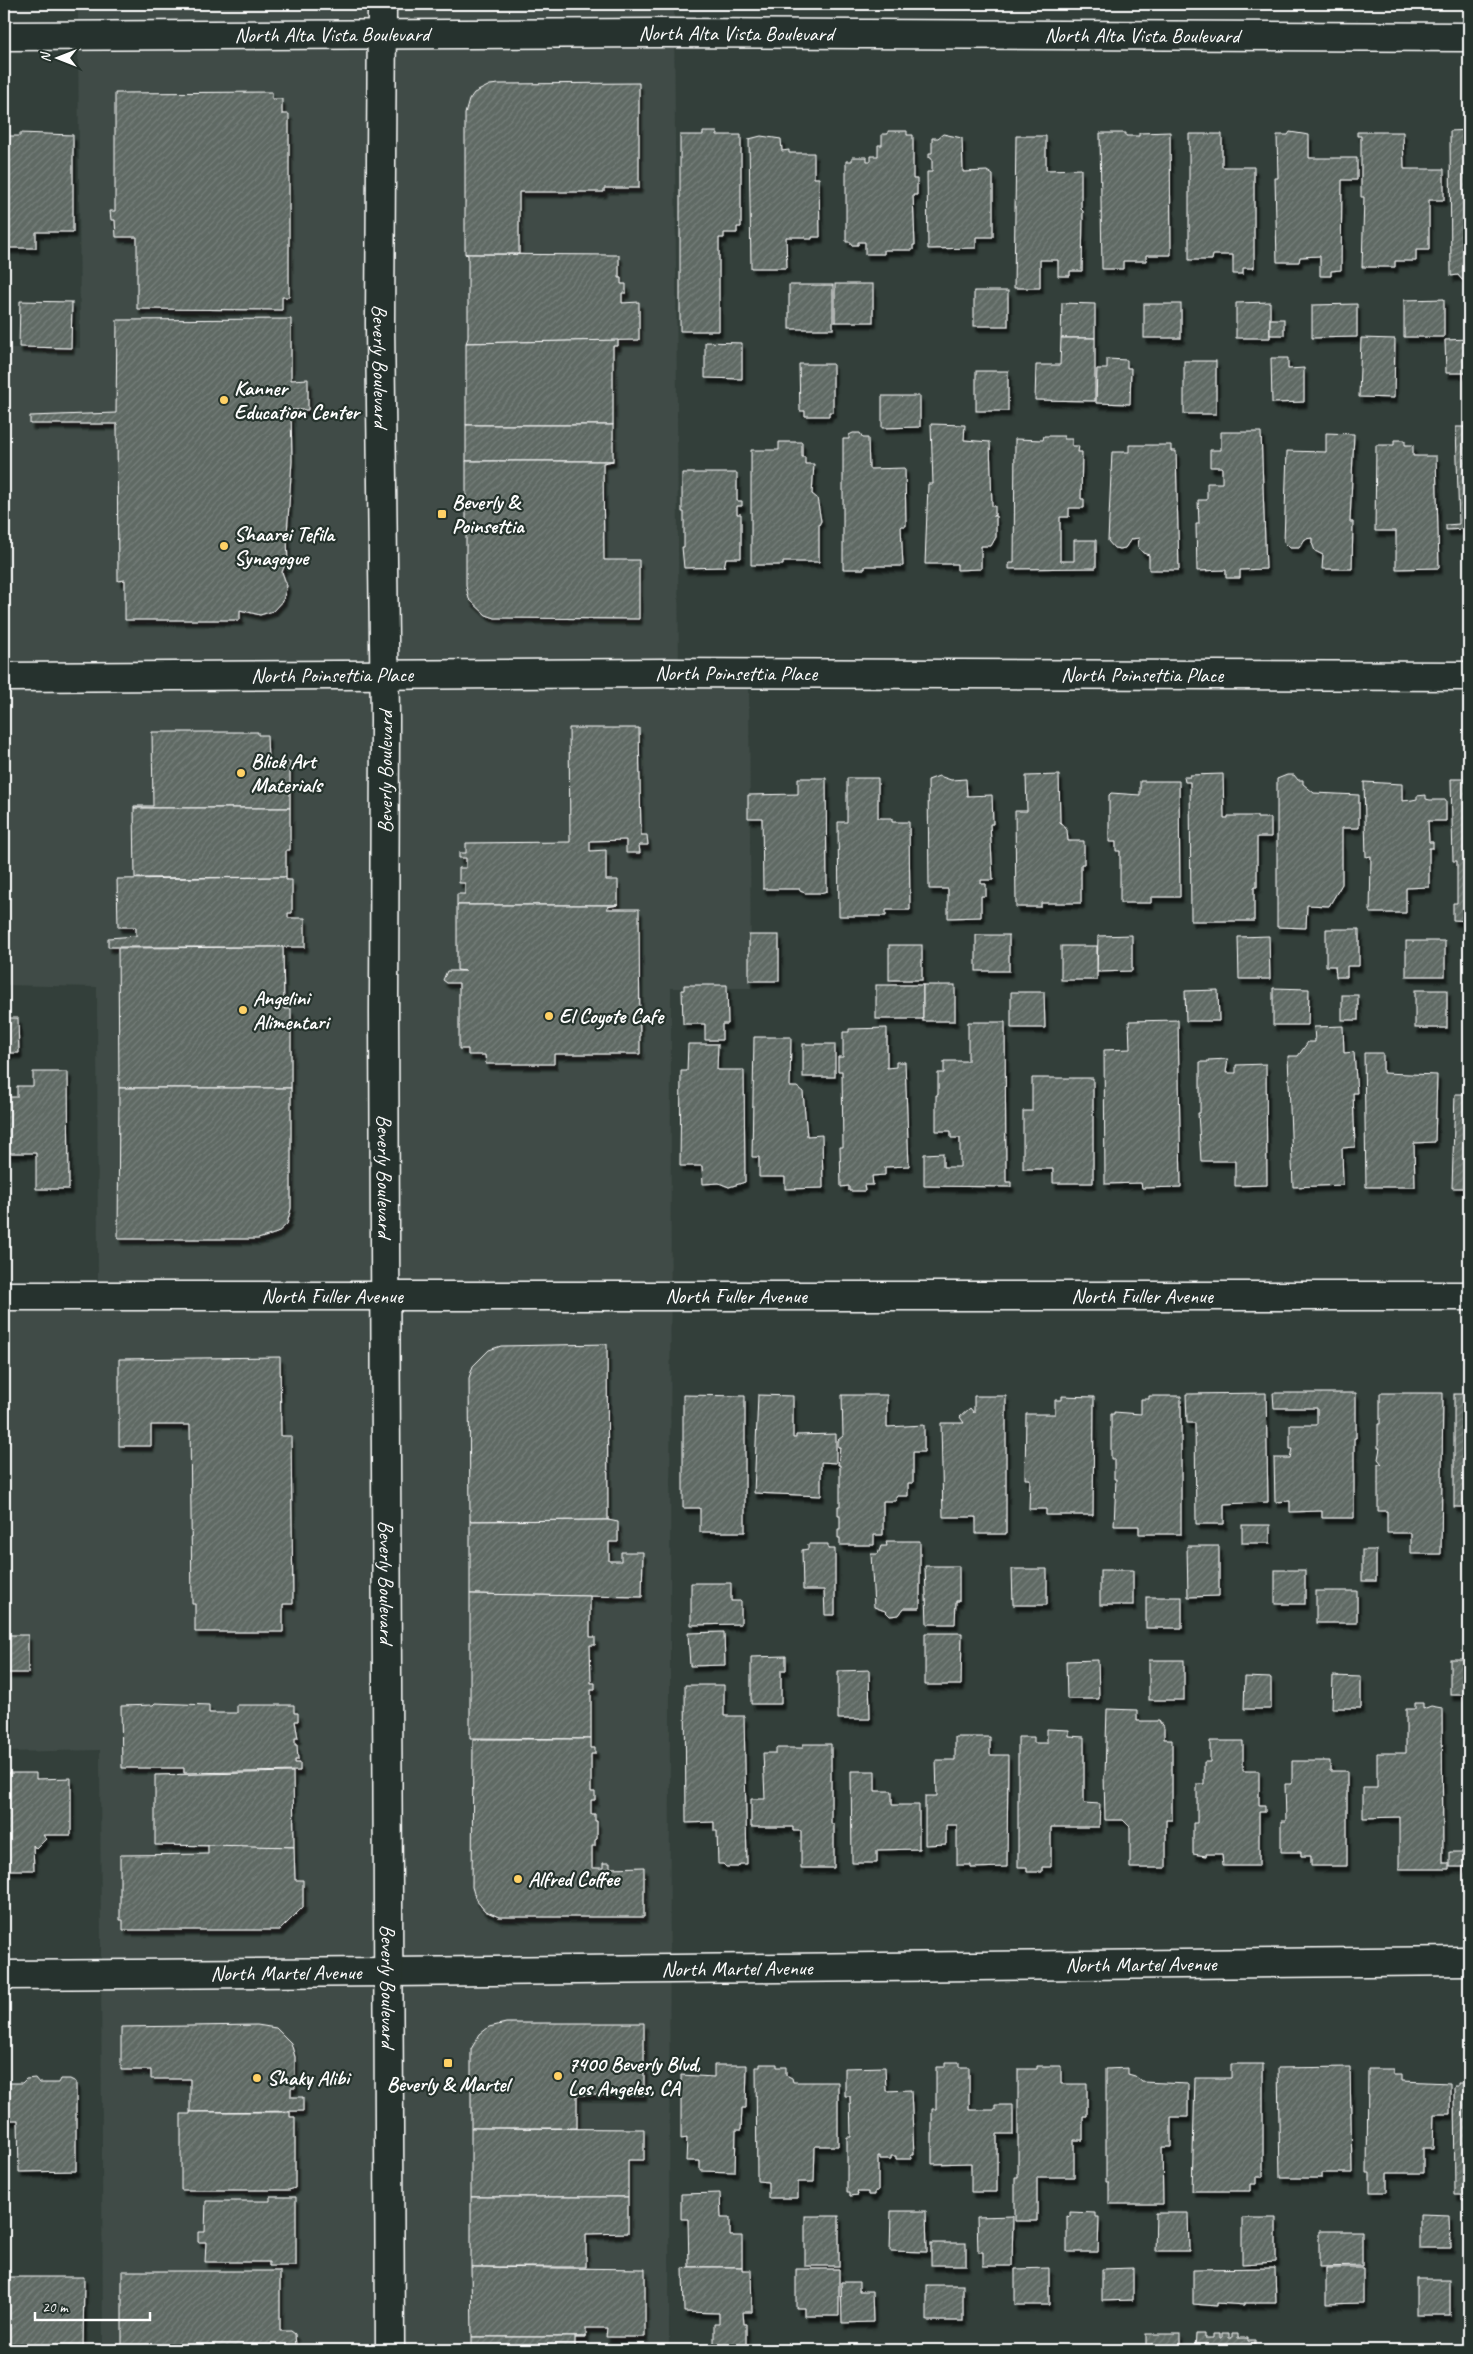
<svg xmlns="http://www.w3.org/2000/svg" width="1473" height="2354" viewBox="0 0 1473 2354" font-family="Caveat,sans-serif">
<defs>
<pattern id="building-hatch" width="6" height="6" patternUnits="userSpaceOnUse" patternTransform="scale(1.25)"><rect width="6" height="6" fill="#5f6964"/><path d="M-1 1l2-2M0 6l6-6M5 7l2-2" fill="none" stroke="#77807b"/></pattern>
<filter id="shadow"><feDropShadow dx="3" dy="5.5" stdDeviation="1" flood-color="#0009"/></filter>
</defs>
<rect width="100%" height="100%" fill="#333f3a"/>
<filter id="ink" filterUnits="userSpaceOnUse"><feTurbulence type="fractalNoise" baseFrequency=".02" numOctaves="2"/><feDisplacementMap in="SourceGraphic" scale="10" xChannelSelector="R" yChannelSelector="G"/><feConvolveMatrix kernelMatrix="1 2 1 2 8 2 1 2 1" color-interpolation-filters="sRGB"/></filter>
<g filter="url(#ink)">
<polygon fill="#404c47" points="78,4 674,4 679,681 749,684 751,988 671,988 669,2350 103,2350 100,1750 4,1752 4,1294 98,1292 97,987 4,985 4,348 80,348"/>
<g fill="url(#building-hatch)" stroke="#fff" filter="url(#shadow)">
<polygon points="639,83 639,188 604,188 604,192 519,192 519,254 465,254 465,114 469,100 474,93 490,85 499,84"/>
<polygon points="272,92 272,99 282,99 282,114 289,114 289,297 282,297 282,310 137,309 137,237 116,237 115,220 111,220 110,211 115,211 115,93"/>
<polygon points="1469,130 1469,279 1462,280 1458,275 1451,276 1450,131"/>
<polygon points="888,131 907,131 907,135 913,135 913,179 917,179 917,195 913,195 915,245 913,245 913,250 884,250 884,254 865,254 865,242 858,242 858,245 851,245 851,242 846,242 846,161 852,161 852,157 867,157 867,161 871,161 871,156 878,156 878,145 882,145 882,134 888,134"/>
<polygon points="703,132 717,132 717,135 741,135 741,227 737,227 737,233 724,233 724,238 719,238 719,331 680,331 680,135 703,135"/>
<polygon points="1170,132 1171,255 1146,255 1146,261 1123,261 1123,269 1102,269 1100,133 1126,133 1126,136 1139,136 1139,133"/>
<polygon points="1290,132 1309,135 1309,158 1357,158 1357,180 1342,180 1341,270 1331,271 1331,276 1320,276 1320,256 1300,257 1299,262 1277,262 1275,178 1278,178 1277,135 1288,135"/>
<polygon points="1357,132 1403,132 1404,169 1444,169 1444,200 1429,200 1429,250 1416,250 1416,261 1395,261 1395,267 1362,267 1364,197 1361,197 1361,136 1357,136"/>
<polygon points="20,133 73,135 73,232 36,232 36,248 6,248 6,239 4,239 4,136 20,136"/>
<polygon points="943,134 962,138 963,172 987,171 993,175 993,237 976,237 976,248 928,249 927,172 932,172 932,158 929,158 929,153 932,153 932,138 938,138"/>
<polygon points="1189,134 1222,134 1222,167 1254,167 1254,268 1243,268 1243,274 1233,274 1233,255 1213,255 1212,260 1189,260"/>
<polygon points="761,136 781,139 782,151 789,150 789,153 814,153 814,178 819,178 820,237 812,237 812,239 805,239 805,237 786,237 787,268 751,268 749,139"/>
<polygon points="1016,136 1046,136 1046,170 1081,169 1081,209 1083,211 1082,271 1070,271 1070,276 1058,276 1058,260 1040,260 1040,288 1014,288"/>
<polygon points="465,254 619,255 619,278 621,278 621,284 626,284 626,293 622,293 622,303 639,302 639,340 466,343 468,338 468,255"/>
<rect x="835" y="284" width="38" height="38"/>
<rect x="789" y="285" width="44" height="44"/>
<rect x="974" y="291" width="34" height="35"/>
<polygon points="1444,299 1444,337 1404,337 1404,300"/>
<polygon points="20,301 72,302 71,348 19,347"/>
<polygon points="1270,302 1270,338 1236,338 1236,303"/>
<polygon points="1062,303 1095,304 1095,338 1061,338"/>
<rect x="1144" y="304" width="37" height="34"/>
<polygon points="1357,304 1357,337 1312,338 1312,305"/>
<polygon points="291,319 291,380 308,379 308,410 291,410 292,461 287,534 288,567 284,567 282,572 287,586 283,600 273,611 260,615 240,610 240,620 125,620 125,580 118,581 117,424 30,424 30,416 116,413 117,320"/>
<rect x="1270" y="319" width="14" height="16"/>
<polygon points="1061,338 1095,338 1095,401 1035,400 1036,365 1060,365"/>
<polygon points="1361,338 1395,339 1394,398 1359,397"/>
<polygon points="1469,339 1469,373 1446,373 1445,340"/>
<polygon points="618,340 618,346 613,346 613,425 466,425 466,343"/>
<polygon points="705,342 742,343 742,379 705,378"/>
<polygon points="1271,358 1288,358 1288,369 1304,368 1304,402 1272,403"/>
<polygon points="1107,359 1127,360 1127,368 1131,368 1130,404 1096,403 1097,369 1107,369"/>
<rect x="1184" y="361" width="32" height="53"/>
<polygon points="799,364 833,364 833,412 829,412 829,416 805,416 805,411 800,411"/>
<rect x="976" y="371" width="32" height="40"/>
<polygon points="882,396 920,396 920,427 882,428"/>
<polygon points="931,424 965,425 964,440 990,442 992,506 995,506 995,515 993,516 996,516 996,537 991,546 981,546 981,569 957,570 957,564 925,564 928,484 933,484"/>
<rect x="466" y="425" width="147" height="36"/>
<polygon points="1456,427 1469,427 1469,534 1465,534 1465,529 1446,530 1446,525 1459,524"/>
<polygon points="1221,432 1261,432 1266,569 1240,570 1240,578 1226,578 1226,570 1197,571 1196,524 1199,524 1198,500 1207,500 1207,483 1222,483 1222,467 1210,467 1210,450 1221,450"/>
<polygon points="853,433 860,433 863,438 868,438 869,469 905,468 906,526 901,526 903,566 865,566 865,569 843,569 843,439 849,439 849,435"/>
<polygon points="1326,433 1354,434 1350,522 1353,522 1352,569 1322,569 1323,555 1315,551 1312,543 1312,538 1305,539 1299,548 1290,548 1284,542 1287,451 1326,452"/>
<polygon points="1044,436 1064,436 1064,439 1072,439 1072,446 1079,446 1078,452 1082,452 1081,499 1084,499 1084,508 1069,508 1069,517 1060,517 1060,561 1074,561 1074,540 1096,540 1096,568 1009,569 1009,563 1014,563 1015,439 1043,440"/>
<polygon points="1394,440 1405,440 1405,445 1413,445 1413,456 1436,456 1439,568 1396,569 1396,531 1375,531 1376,445 1394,445"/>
<polygon points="779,442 802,442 802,457 805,457 805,464 814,464 812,494 817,498 821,521 819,525 819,562 783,562 783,565 751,565 751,450 779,450"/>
<polygon points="1129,445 1171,445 1171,451 1176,451 1179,570 1149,570 1149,555 1143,553 1138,547 1139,538 1131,539 1125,548 1120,549 1114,548 1108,541 1112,452 1129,452"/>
<polygon points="466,461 613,461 603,463 604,560 639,560 639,619 495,618 486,615 469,599 466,586"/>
<polygon points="682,473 737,473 737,501 742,501 742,506 737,506 737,514 741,514 741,558 726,558 724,567 684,568 682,547 684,547 684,512 682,512"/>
<polygon points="569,728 639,728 641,835 647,835 648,845 639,845 640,853 626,853 626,840 590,841 590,851 606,850 606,880 618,880 618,905 457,905 457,894 465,894 465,883 459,883 459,868 466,868 466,858 459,858 459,853 466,853 466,843 570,842"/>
<polygon points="152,732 258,732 258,735 267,735 268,762 290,762 290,808 134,808 134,806 153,806"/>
<polygon points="1223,774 1224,818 1228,818 1228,816 1257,816 1257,818 1271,818 1271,837 1257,837 1257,887 1254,887 1254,921 1191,921 1190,782 1185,782 1184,777 1190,777 1190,775"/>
<polygon points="1059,775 1060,822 1067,830 1068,841 1084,841 1084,864 1081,864 1081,903 1041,903 1041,907 1016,907 1015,811 1027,811 1026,776"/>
<polygon points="1287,775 1294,775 1298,780 1303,780 1303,784 1314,793 1359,795 1359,828 1342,828 1342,884 1329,906 1307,905 1306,928 1277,927 1277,779"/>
<polygon points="939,776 951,780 966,779 967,796 992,795 993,824 990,824 993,880 981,880 981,884 986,884 986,896 981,896 981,917 948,918 948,889 929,889 928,780"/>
<polygon points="798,778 826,778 827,891 820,893 805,893 800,891 800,889 763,889 762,818 748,818 748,795 798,794"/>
<polygon points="847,778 878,778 878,818 892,818 892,822 909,822 910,910 886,910 886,916 839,916 838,822 847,822"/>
<polygon points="1451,779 1469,779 1469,921 1453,920 1453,903 1457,903 1457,861 1453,861"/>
<polygon points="1140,781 1179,781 1180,897 1151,897 1151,903 1120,903 1120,851 1116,851 1116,842 1109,842 1109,795 1111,793 1140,795"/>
<polygon points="1364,782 1402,784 1402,801 1412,800 1417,799 1417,796 1426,795 1426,799 1430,800 1446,800 1446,821 1428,821 1429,842 1433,842 1433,848 1429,848 1429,887 1406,888 1406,913 1370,913 1371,856 1366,857"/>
<polygon points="134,808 290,808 290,850 286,850 286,877 135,878"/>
<polygon points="286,877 286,880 292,880 292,913 288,913 288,918 305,918 305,947 108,947 108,938 136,936 136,927 118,927 117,879"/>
<polygon points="457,905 618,905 607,907 607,909 639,909 640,1054 554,1054 554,1064 486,1064 485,1055 468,1055 468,1049 459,1049 459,983 447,983 443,980 447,971 466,971 457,970"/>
<polygon points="1326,929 1359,929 1359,966 1347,966 1347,977 1336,977 1335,966 1326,966"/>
<rect x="749" y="935" width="30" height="46"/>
<rect x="976" y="935" width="33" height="36"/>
<polygon points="1132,935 1132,971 1097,972 1098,936"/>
<polygon points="1269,936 1270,979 1239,979 1238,937"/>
<rect x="1406" y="941" width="39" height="35"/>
<rect x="889" y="945" width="33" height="35"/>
<rect x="1061" y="946" width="36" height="34"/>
<polygon points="283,947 284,1009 291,1009 291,1088 119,1088 118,948"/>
<polygon points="684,985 727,985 728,1024 722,1024 722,1040 705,1040 705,1024 683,1024 682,990 684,990"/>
<rect x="876" y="985" width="47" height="34"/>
<rect x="923" y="985" width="32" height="36"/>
<polygon points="1273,988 1309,989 1308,1025 1273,1025"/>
<polygon points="1218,990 1219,1021 1186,1021 1185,991"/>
<rect x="1415" y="990" width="32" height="38"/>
<polygon points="1011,992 1044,992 1045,1028 1011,1028"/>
<rect x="1342" y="995" width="16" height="25"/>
<polygon points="4,1018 18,1018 19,1053 4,1053"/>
<polygon points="1178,1020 1181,1187 1142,1188 1141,1183 1105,1184 1104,1050 1130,1049 1129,1021"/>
<polygon points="968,1022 1005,1022 1006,1182 1011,1182 1011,1187 924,1186 924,1154 943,1153 943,1167 960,1167 960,1138 951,1138 951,1131 936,1131 936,1095 938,1095 938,1073 944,1073 944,1061 968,1061"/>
<polygon points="1343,1026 1344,1053 1354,1052 1357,1093 1353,1093 1355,1147 1342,1148 1343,1185 1293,1187 1288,1056 1298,1056 1308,1042 1315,1042 1314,1027"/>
<polygon points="887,1028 887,1068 896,1067 896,1062 905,1062 909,1166 885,1167 885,1175 872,1176 873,1185 864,1185 865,1191 849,1191 849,1186 841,1187 840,1147 843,1147 842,1071 838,1071 838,1057 843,1057 843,1032 849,1032 849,1029"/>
<polygon points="754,1037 791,1037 790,1087 797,1087 803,1092 807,1136 822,1135 823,1188 785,1189 785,1177 759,1177 759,1157 752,1157"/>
<polygon points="688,1044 718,1044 717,1070 744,1070 745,1182 739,1184 729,1187 719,1183 703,1184 702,1166 680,1166 681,1071 687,1071"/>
<rect x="803" y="1044" width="32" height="33"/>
<polygon points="1364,1053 1383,1053 1383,1073 1437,1075 1435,1142 1414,1143 1415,1187 1366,1187"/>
<polygon points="1228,1059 1226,1073 1236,1073 1236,1065 1266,1064 1267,1185 1235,1186 1235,1161 1201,1161 1198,1113 1200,1113 1200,1062 1208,1062 1208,1060"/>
<polygon points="33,1072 68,1072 69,1189 36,1189 36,1153 4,1153 4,1097 17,1097 17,1086 33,1086"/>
<polygon points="1032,1078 1093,1078 1093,1183 1053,1183 1053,1169 1023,1169 1023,1111 1032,1111"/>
<polygon points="119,1088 291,1088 291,1208 287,1224 277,1233 258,1239 118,1239"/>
<polygon points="1455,1094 1469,1094 1469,1188 1452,1188"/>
<polygon points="607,1344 608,1520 470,1521 469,1378 473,1366 489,1350 501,1346"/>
<polygon points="280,1357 281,1436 291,1436 293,1604 283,1604 283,1632 195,1632 195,1604 192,1604 190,1425 151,1425 151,1446 119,1446 119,1359"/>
<polygon points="1266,1393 1268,1502 1224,1504 1224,1524 1196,1524 1195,1423 1187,1423 1186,1394"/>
<polygon points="1273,1393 1356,1393 1356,1438 1354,1438 1354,1518 1322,1518 1322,1511 1290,1512 1290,1501 1275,1502 1274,1458 1290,1458 1292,1449 1290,1449 1290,1425 1317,1425 1317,1408 1274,1408"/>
<polygon points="1380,1393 1443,1393 1441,1554 1411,1554 1411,1533 1387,1533 1387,1511 1378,1511 1378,1464 1382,1464 1378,1459 1380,1448 1378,1448 1378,1424 1380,1424"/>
<rect x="1454" y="1394" width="15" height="113"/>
<polygon points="683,1395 745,1396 745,1532 700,1532 700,1508 683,1508"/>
<polygon points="758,1395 793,1396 793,1438 796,1438 796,1435 836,1434 836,1463 821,1462 821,1496 754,1493"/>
<polygon points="842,1395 887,1395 887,1427 924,1425 924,1452 913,1452 913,1483 908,1483 908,1496 896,1496 896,1501 883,1501 883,1535 874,1535 874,1545 840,1545 840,1538 838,1538 838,1529 840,1529 840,1515 838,1515 838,1506 840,1506 840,1465 838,1465 840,1447 838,1447 838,1440 843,1436"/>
<polygon points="974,1396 1006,1396 1006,1534 976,1534 976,1517 943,1517 941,1423 964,1423 960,1417 970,1408 974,1413"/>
<polygon points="1062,1396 1094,1397 1093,1515 1046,1515 1046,1509 1029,1509 1030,1479 1025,1479 1026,1414 1055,1414 1055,1400 1062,1400"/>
<polygon points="1149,1396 1181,1396 1181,1534 1139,1534 1139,1526 1114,1526 1116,1479 1114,1479 1114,1459 1111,1459 1111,1414 1114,1414 1114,1412 1141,1414 1141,1399 1149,1399"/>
<polygon points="608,1520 618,1522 618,1542 609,1542 609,1561 621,1561 621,1552 643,1552 642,1597 470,1594 470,1521"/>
<rect x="1242" y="1525" width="28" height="18"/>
<polygon points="886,1541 920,1541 920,1608 904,1608 899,1615 890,1616 885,1611 874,1607 871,1554 878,1554 881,1546 887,1546"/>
<polygon points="808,1544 828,1544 828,1549 835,1549 835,1615 825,1615 824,1590 803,1590 802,1550 808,1549"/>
<polygon points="1187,1546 1219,1546 1219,1596 1188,1597"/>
<rect x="1362" y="1550" width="14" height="31"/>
<polygon points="925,1566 959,1566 959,1601 956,1601 955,1624 927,1624"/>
<polygon points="1012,1569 1047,1569 1047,1605 1013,1605"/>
<rect x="1100" y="1570" width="33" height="35"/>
<rect x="1275" y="1570" width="30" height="34"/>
<polygon points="691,1583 731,1583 731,1601 741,1601 741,1624 691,1625"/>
<rect x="1316" y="1591" width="41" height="32"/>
<polygon points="470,1594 590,1596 590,1637 595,1637 595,1645 590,1645 591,1683 595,1683 595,1690 591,1690 591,1739 470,1738"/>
<rect x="1146" y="1597" width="36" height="31"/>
<polygon points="724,1632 725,1665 690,1666 688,1633"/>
<polygon points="925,1633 962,1633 961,1685 925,1685"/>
<rect x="4" y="1635" width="24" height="38"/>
<polygon points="786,1656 786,1670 781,1670 781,1704 751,1704 751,1657"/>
<rect x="1450" y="1659" width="19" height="36"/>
<polygon points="1098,1660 1099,1699 1067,1699 1066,1661"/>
<rect x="1149" y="1660" width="35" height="40"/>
<polygon points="869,1670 870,1719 838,1719 838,1671"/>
<polygon points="1333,1676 1361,1677 1361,1708 1332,1708"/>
<polygon points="1245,1677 1271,1678 1271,1709 1244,1709"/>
<polygon points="685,1685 724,1685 724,1716 744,1716 747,1864 740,1864 738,1867 726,1867 723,1864 718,1864 717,1831 714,1831 714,1822 686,1823"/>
<polygon points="155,1703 209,1705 209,1713 237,1713 237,1705 294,1705 294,1713 298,1713 298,1721 295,1721 298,1738 295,1738 295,1745 297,1745 298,1760 295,1760 295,1763 300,1763 300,1771 184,1773 184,1768 122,1768 121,1706 153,1705"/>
<polygon points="1415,1703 1423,1703 1423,1709 1431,1706 1442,1708 1443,1863 1449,1863 1449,1869 1399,1869 1399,1817 1363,1818 1363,1788 1377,1788 1377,1753 1406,1753 1406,1709 1415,1709"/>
<polygon points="1107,1709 1137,1710 1137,1721 1159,1721 1164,1728 1164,1739 1172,1739 1172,1820 1166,1820 1166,1868 1130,1868 1130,1827 1123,1820 1105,1820 1104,1775 1105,1775"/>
<polygon points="1047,1729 1069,1730 1069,1736 1084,1737 1084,1803 1100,1804 1099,1827 1051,1827 1051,1867 1042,1867 1042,1872 1027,1872 1027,1867 1018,1867 1018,1737 1034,1737 1034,1743 1047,1743"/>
<polygon points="955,1737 990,1737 990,1755 1008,1755 1007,1867 971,1868 971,1865 957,1865 957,1825 946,1825 946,1844 925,1845 925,1796 937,1796 936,1760 955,1760"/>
<polygon points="473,1739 591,1739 591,1748 595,1748 595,1754 591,1754 591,1792 595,1792 595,1800 591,1800 591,1814 595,1814 595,1821 597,1821 597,1839 595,1840 595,1846 592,1846 592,1868 603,1868 603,1863 610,1863 610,1868 644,1867 644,1917 499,1917 485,1911 476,1900 472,1887"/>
<polygon points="1210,1741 1243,1741 1243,1771 1259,1771 1259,1805 1265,1805 1265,1812 1259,1812 1259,1866 1223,1866 1222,1854 1206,1854 1206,1856 1193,1854 1193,1823 1197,1823 1197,1784 1204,1784 1204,1762 1210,1762"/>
<polygon points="803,1744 831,1744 831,1824 834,1824 834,1868 801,1868 801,1831 793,1831 793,1827 751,1827 751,1799 765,1799 763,1753 776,1753 776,1748 803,1748"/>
<polygon points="1292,1761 1330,1761 1330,1771 1347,1771 1347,1866 1311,1866 1311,1856 1301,1856 1301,1852 1281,1852 1281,1821 1286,1821 1285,1784 1292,1784"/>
<polygon points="1465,1765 1469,1765 1469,1830 1466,1830"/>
<polygon points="851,1771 875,1771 875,1791 892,1791 892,1805 919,1805 919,1849 877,1850 877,1863 852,1863"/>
<polygon points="293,1772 294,1847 155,1845 155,1775"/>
<polygon points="4,1773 36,1773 36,1779 71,1778 71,1835 43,1835 46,1839 36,1849 33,1845 34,1870 4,1870"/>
<polygon points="208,1845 294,1847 295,1880 303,1880 303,1907 280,1930 123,1930 123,1920 120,1920 120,1855 208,1854"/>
<rect x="1450" y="1852" width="19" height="15"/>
<polygon points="506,2023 644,2023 644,2095 577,2095 577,2128 471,2128 471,2049 480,2034 489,2027"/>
<polygon points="257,2025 276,2028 291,2043 295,2057 295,2088 291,2088 291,2097 303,2097 303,2111 190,2112 190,2079 151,2079 151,2070 121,2070 121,2027"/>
<polygon points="945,2062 959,2062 959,2067 969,2067 969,2110 995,2110 995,2105 1013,2105 1013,2134 997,2134 997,2192 971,2192 971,2163 932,2164 932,2109 936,2109 936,2067 945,2067"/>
<polygon points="760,2064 777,2064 777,2067 786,2067 786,2075 792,2078 793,2082 838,2082 838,2146 815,2146 814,2182 798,2182 798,2198 768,2198 768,2182 757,2181 756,2067 760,2067"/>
<polygon points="1231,2064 1263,2064 1263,2177 1256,2177 1256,2184 1250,2184 1250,2191 1192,2191 1195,2078 1231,2078"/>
<polygon points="714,2065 747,2065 746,2108 742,2108 741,2130 736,2130 735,2172 700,2171 700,2161 686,2161 687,2138 681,2139 681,2075 714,2077"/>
<polygon points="1037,2066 1061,2066 1061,2084 1087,2084 1087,2116 1083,2116 1083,2140 1074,2140 1074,2177 1037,2177 1037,2221 1015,2221 1015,2177 1018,2177 1018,2069 1037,2069"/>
<polygon points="885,2067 886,2091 911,2090 914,2155 911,2155 912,2159 896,2159 896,2156 891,2156 891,2159 880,2159 880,2156 878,2156 878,2191 875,2191 875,2195 868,2195 868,2192 857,2192 858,2195 850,2196 850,2192 847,2192 847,2137 851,2137 850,2096 845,2096 845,2068"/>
<polygon points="1350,2067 1352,2173 1322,2173 1322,2178 1280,2178 1278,2068"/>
<polygon points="1128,2068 1128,2074 1135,2076 1142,2082 1188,2084 1188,2117 1171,2117 1171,2147 1162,2147 1163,2204 1109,2204 1109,2182 1106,2182 1106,2069"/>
<polygon points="1368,2069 1393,2069 1393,2075 1402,2075 1402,2081 1450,2083 1450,2114 1434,2114 1433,2148 1423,2148 1423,2173 1387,2173 1387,2192 1370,2192 1370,2173 1367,2173"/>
<polygon points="35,2078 39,2083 58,2083 60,2079 70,2079 76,2082 76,2171 19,2172 18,2120 4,2120 4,2083 22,2083 26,2079"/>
<polygon points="1458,2083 1469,2083 1469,2200 1462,2200 1462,2195 1455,2195 1454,2086 1458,2086"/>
<polygon points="190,2112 290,2112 290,2117 295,2117 295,2188 289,2190 181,2190 181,2114 190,2114"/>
<polygon points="471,2128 644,2129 644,2160 628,2160 628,2197 471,2197"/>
<polygon points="720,2193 721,2218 730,2218 730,2236 742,2236 742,2267 689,2267 688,2219 681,2219 681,2194"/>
<polygon points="270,2197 296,2197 296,2266 269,2266 269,2262 205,2262 206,2242 198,2242 198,2232 205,2232 206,2201 270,2201"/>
<polygon points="471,2197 628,2197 628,2233 586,2234 586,2267 471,2267"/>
<polygon points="891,2211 926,2211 927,2252 890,2251"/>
<polygon points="1070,2212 1095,2213 1095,2217 1099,2217 1098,2252 1067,2252 1067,2216 1070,2217"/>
<polygon points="1156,2213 1188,2213 1189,2251 1155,2251"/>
<polygon points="1420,2214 1450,2215 1451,2248 1420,2248"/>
<rect x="805" y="2216" width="34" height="50"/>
<polygon points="1013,2216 1012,2266 983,2266 983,2252 978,2252 977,2217"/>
<polygon points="1242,2218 1276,2218 1276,2262 1242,2264"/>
<polygon points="1319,2231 1362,2231 1362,2266 1319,2267"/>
<rect x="931" y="2243" width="35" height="22"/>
<polygon points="471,2267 645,2269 645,2337 606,2337 607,2328 586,2328 586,2337 472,2337"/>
<polygon points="689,2267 742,2267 742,2270 751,2270 752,2312 743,2312 744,2324 746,2324 746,2350 714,2350 714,2324 719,2324 719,2313 684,2312 683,2268"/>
<polygon points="1049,2268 1049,2305 1015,2305 1015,2269"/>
<polygon points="1133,2268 1133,2300 1102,2301 1102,2269"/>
<polygon points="1275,2268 1276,2303 1244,2303 1244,2305 1217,2303 1217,2306 1193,2304 1193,2269"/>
<polygon points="1326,2268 1363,2268 1363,2303 1326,2304"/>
<polygon points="796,2269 839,2269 839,2316 805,2316 805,2308 796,2308"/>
<polygon points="122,2271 280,2271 280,2331 291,2331 295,2334 296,2346 294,2348 122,2348"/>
<polygon points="4,2277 84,2277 83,2350 4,2350"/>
<rect x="1416" y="2279" width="34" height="36"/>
<polygon points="841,2282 859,2282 859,2291 872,2291 873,2322 842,2323"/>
<rect x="927" y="2285" width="36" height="36"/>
<rect x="1146" y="2334" width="34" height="16"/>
<polygon points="1196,2334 1204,2334 1204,2338 1213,2338 1213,2334 1220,2334 1220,2338 1222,2338 1222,2334 1229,2334 1229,2338 1232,2338 1232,2334 1238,2334 1238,2338 1248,2338 1248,2341 1255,2341 1255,2349 1257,2350 1195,2350"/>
<polygon points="472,2337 586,2337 586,2338 575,2338 575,2350 472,2350"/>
<polygon points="1456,2345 1468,2345 1469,2350 1456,2350"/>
<polygon points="122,2348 294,2348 290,2350 122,2350"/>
<polygon points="1094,2348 1094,2350 1034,2350 1034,2349"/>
</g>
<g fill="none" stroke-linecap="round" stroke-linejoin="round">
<defs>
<g id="minor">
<path id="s1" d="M4,36L664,33L1469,37"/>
<path id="s2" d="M4,677L667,673L1469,676"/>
<path id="s3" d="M4,1296H1469"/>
<path id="s4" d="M4,1975L389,1972"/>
</g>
<g id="tertiary">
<path id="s5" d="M389,1972L1469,1961"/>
</g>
<g id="secondary">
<path id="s6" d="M382,4L380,324L385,720L384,1011L390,2350"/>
</g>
</defs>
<use href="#minor" stroke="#fff" stroke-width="31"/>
<use href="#tertiary" stroke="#fff" stroke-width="31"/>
<use href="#secondary" stroke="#fff" stroke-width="31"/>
<use href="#minor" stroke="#26332d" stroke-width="28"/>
<use href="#tertiary" stroke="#26332d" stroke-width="28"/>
<use href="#secondary" stroke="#26332d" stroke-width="28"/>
</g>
</g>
<g fill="#ffd166" stroke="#26332d" stroke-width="2">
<circle cx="224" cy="400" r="5"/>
<rect x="437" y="509" width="10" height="10" rx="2.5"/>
<circle cx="224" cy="546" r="5"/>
<circle cx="241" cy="773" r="5"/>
<circle cx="243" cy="1010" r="5"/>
<circle cx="549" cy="1016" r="5"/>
<circle cx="518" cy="1879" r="5"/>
<rect x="443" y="2058" width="10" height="10" rx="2.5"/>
<circle cx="558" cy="2076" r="5"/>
<circle cx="257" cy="2078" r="5"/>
</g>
<g text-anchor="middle" stroke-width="4.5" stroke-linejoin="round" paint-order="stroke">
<g font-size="21" fill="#fff" stroke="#26332d">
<text dy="7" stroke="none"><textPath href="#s1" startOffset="732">North Alta Vista Boulevard</textPath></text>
<text dy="7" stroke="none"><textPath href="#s1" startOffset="328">North Alta Vista Boulevard</textPath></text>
<text dy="7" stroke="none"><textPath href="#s1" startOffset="1138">North Alta Vista Boulevard</textPath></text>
<text dy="7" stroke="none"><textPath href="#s6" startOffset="362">Beverly Boulevard</textPath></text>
<text dy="7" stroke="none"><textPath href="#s2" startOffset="732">North Poinsettia Place</textPath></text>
<text dy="7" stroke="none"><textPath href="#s2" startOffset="328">North Poinsettia Place</textPath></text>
<text dy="7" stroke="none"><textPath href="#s2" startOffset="1138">North Poinsettia Place</textPath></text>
<text transform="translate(385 772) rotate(-90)" y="7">Beverly Boulevard</text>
<text dy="7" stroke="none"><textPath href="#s6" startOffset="1172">Beverly Boulevard</textPath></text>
<text dy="7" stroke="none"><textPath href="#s3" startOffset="328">North Fuller Avenue</textPath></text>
<text dy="7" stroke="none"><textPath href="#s3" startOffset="732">North Fuller Avenue</textPath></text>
<text dy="7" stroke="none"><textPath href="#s3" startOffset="1138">North Fuller Avenue</textPath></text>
<text dy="7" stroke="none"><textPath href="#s6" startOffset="1578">Beverly Boulevard</textPath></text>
<text dy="7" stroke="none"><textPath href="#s5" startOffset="752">North Martel Avenue</textPath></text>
<text dy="7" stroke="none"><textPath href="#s5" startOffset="348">North Martel Avenue</textPath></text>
<text dy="7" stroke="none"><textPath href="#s4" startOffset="282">North Martel Avenue</textPath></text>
<text dy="7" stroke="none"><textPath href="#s6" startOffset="1982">Beverly Boulevard</textPath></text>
</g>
<g font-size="21" font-weight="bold" fill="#fff" stroke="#26332d" text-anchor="start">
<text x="234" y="395">Kanner<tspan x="234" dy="24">Education Center</tspan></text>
<text x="452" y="509">Beverly &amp;<tspan x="452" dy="24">Poinsettia</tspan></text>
<text x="234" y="541">Shaarei Tefila<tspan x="234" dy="24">Synagogue</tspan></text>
<text x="251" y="768">Blick Art<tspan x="251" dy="24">Materials</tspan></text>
<text x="253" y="1005">Angelini<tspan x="253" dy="24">Alimentari</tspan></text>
<text x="559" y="1023">El Coyote Cafe</text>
<text x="528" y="1886">Alfred Coffee</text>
<text x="568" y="2071">7400 Beverly Blvd,<tspan x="568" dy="24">Los Angeles, CA</tspan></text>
<text x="267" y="2085">Shaky Alibi</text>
<text x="448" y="2091" text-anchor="middle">Beverly &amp; Martel</text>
</g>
</g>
<rect width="1473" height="2354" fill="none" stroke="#26332d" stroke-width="20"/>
<rect x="10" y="10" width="1453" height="2334" fill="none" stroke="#fff" stroke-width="2" filter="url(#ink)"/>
<g transform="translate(58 58) rotate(270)" stroke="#26332d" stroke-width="4" paint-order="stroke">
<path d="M0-4L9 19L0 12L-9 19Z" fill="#ffffff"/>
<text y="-8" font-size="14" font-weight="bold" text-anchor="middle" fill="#ffffff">N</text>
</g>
<path d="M35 2312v8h115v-8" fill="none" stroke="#ffffff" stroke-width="2.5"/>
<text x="42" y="2312" font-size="15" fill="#ffffff" stroke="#26332d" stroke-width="4" paint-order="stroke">20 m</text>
</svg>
